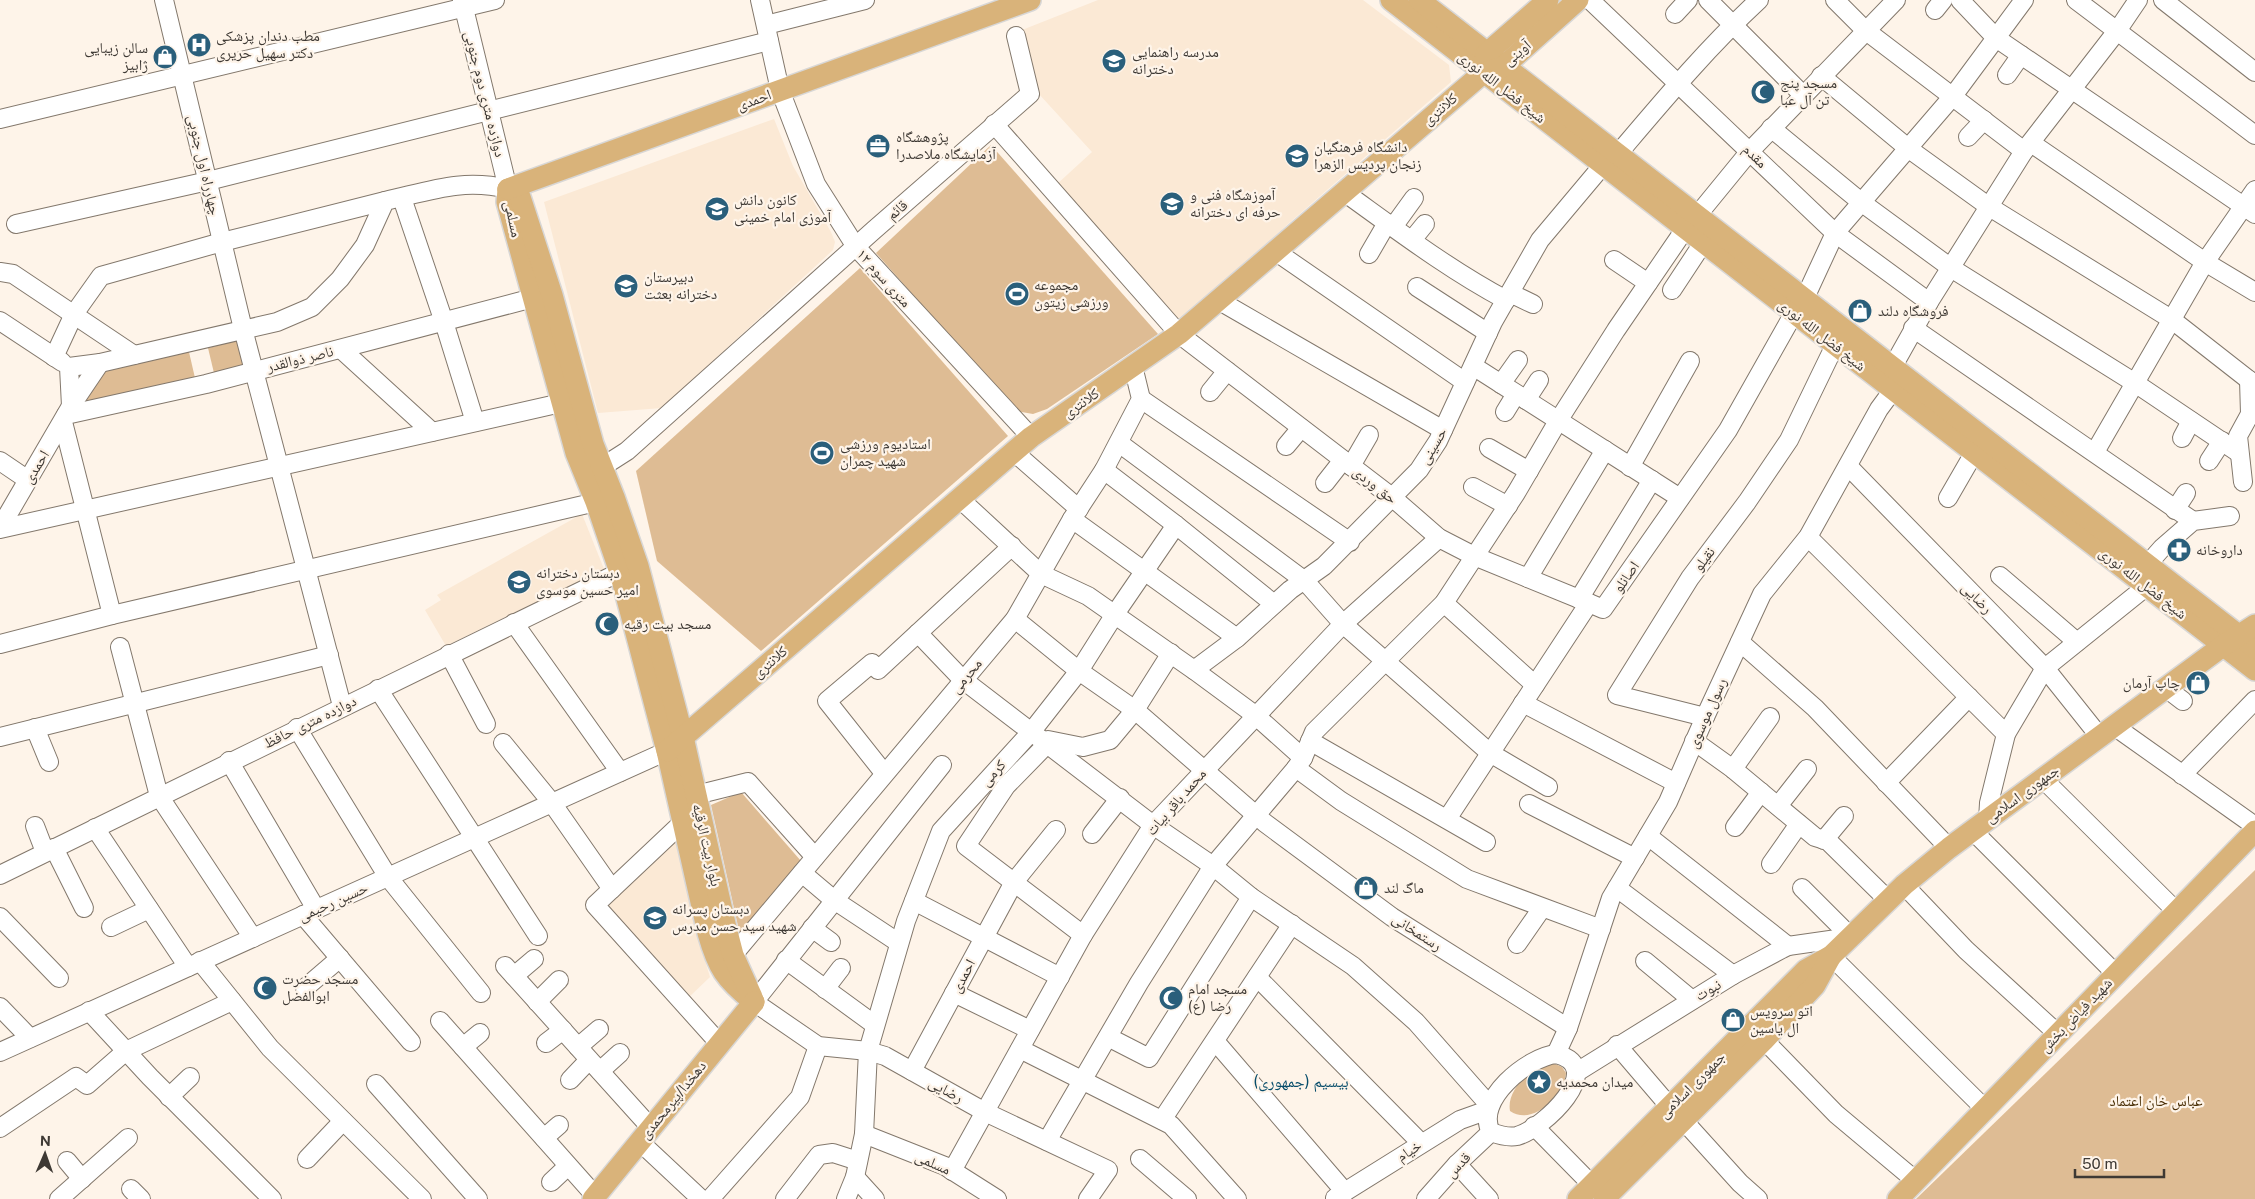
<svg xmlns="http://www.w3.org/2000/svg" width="2255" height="1199" viewBox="0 0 2255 1199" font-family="'Public Sans','Noto Naskh Arabic',sans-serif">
<rect width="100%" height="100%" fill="#fef4e9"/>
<g fill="#fbe9d5">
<polygon points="1098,0 1363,0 1449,65 1451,82 1288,224 1182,323 1056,185 1092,152 1038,93 1022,30"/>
<polygon points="774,119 793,166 831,232 835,242 833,250 662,408 598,413 544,202"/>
<polygon points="582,514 604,569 446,646 425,610 441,600 437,595"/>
<polygon points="675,839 697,934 710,977 688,998 603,902"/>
</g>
<g fill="#debc94">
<polygon points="991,145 1158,334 1047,409 1033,414 1016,411 876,253"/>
<polygon points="860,268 1008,436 761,651 657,561 636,471"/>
<polygon points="239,340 245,366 214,373 208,348"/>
<polygon points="189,352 195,378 83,405 97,371"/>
<polygon points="741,792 801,861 740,935 711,805"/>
<polygon points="2255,870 2255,1199 1916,1199"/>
<path d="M1553,1063L1562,1067L1566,1073C1564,1095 1533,1127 1510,1111C1507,1095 1521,1078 1534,1069C1539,1065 1547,1065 1553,1063Z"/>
</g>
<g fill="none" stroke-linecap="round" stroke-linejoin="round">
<defs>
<g id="minor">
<polyline points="164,0 243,329 342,706"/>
<polyline points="760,0 780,90 816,184 856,247 1031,437"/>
<polyline points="1590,0 1835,233 1929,302"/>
<polyline points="1708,0 1803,95"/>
<polyline points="1835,0 1865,30 2024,151"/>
<polyline points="1960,0 1996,38 2255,214"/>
<polyline points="2076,0 2255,135"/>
<polyline points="2163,0 2255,72"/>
<polyline points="1935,10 1943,0"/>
<polyline points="1675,14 1688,0"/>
<polyline points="766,25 865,0"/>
<polyline points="2007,75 2021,55"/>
<polyline points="1821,76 1909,149 1988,206 2171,319 2249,380"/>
<polyline points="0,119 495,0"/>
<polyline points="994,124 1179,334 1393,498 1439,538 1474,556 1589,603"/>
<polyline points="1771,128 1861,202 1951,268 2135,383 2239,453"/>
<polyline points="1968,137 1984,120"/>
<polyline points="2031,143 2205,262 2255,292"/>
<path d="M1617,155C1662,102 1707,48 1759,0"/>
<path d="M1344,192C1397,230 1448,269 1506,300"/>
<polyline points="402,198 444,322 475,422"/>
<polyline points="1696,217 1750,151 1896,0"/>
<polyline points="16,224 208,181 769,41"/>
<polyline points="1393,227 1414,198"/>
<polyline points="1412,240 1425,224"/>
<polyline points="1275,251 1465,382"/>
<polyline points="1369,254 1387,223"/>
<polyline points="1614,260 1648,283"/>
<polyline points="0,272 13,274 134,355"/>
<polyline points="1417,287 1488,333"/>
<polyline points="1672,290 1703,243"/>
<polyline points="1510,293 1533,304"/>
<polyline points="1218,300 1443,430"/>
<polyline points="1804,300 1835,233 1953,96 2024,0"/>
<polyline points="0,321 62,362"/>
<polyline points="1913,328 2193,521"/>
<polyline points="341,349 432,432"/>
<polyline points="54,357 74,314 101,276 222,242 385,201"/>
<polyline points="1473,366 1680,498"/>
<path d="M69,367L100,363L277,322L312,307L340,279L365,245L385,201C430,191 462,178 508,189L462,0"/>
<polyline points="69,367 71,406"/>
<polyline points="1892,368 1929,302 2024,151 2117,31 2138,0"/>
<polyline points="1501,384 1518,360"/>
<polyline points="1210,392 1227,371"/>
<polyline points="1141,399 1350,542"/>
<polyline points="1526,400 1539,380"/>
<polyline points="1505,412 1516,394"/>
<polyline points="66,415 206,384 533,298"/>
<polyline points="63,422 112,615"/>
<polyline points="2182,438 2191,421"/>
<polyline points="1119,443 1305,581 1343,624 1490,753 1548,787"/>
<polyline points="1286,446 1301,428"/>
<polyline points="1489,448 1529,471"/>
<polyline points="1014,452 1079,509"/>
<polyline points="2095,452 2205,262 2255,190"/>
<polyline points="0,461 28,480"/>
<polyline points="2209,461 2222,441"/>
<polyline points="1351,466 1369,435"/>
<polyline points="1848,466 2045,668 2100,737"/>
<polyline points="1630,467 1690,361"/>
<polyline points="1104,470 1176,525 1274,604"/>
<polyline points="591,474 627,451 874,230 1030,94 1016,36"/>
<polyline points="2243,482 2238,436 2250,414 2249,380"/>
<polyline points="1325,483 1343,460"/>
<polyline points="1473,487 1508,506"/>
<polyline points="1948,498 1974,453"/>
<polyline points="960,499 1041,574 1088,596 1194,670 1255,715 1303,758 1296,768 1341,801 1467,879 1601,929"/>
<polyline points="2175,510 2186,493"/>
<polyline points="1072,519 1237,638"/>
<polyline points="0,528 71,406 100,363"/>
<polyline points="0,529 561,403"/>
<polyline points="1808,537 2006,734"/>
<polyline points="2147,565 2162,548 2193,521 2230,516"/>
<polyline points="2000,576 2077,642"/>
<polyline points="1528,578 1605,450"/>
<polyline points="1579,599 1652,480"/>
<polyline points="1444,603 1535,685"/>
<polyline points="1015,619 1079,671 1135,710 1265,823 1392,917 1568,1028"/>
<polyline points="514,623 620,772"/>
<polyline points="918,633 962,679 1153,825 1213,866 1251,897 1353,966 1416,1022 1490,1106"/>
<polyline points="1740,642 1815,708 1949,848"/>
<polyline points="0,644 112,615 596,502"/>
<polyline points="120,647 159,796 253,938"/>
<polyline points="449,654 486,724"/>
<polyline points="1194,670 1237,638 1290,590 1324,566 1419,470 1438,441 1493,322 1540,240 1603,165"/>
<polyline points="2166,688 2183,701"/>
<polyline points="378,689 538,936"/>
<polyline points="1523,703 1676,783"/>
<polyline points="1705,717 1617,695 1690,578 1747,502 1789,440 1835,345"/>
<polyline points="2114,726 2255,826"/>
<polyline points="35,728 49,762"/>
<polyline points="297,728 388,877 481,993"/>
<polyline points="0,737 329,655"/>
<polyline points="1048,740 1083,747 1110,740 1135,710 1171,653"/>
<polyline points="1310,741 1486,842"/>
<polyline points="1694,741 1733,769 1815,837 1828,841 1888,900"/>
<polyline points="503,743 552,803 612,889"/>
<polyline points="1048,743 1006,786 966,846 1083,935"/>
<polyline points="1303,758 1314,732 1444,603 1516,493 1558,421 1616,330 1685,229"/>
<polyline points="229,761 316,909"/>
<polyline points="942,765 754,1002 818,1046 868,1051 885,1056 985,1112 1108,1170 1088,1199"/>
<polyline points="1733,769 1770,717"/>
<polyline points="884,773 827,701 872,663 878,670 1012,546"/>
<polyline points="2182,775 2255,700"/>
<polyline points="2043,779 2177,912"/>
<polyline points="1886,783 1969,697"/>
<polyline points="696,795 748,782 815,857"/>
<polyline points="1529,804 1635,858"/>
<polyline points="1778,806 1807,769"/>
<polyline points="1447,819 1589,603 1603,609 1728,430 1794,313"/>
<polyline points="1988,820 1989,803 2006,734 2045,668 2147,586"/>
<polyline points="683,822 595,905 719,1043"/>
<polyline points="35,826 45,852"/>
<polyline points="1735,827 1761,792"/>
<polyline points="95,828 188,967"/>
<polyline points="1973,831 2116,974"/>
<polyline points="1092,834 1120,798"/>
<polyline points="1648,836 1788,946"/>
<polyline points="1824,840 1844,816"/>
<polyline points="54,848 84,908"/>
<polyline points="1771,864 1799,824"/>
<polyline points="802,873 834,900 899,943"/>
<polyline points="0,875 620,572"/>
<polyline points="1904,885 1966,950 2058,1034"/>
<polyline points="1617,888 1733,975"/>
<polyline points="1802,888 1851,937"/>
<polyline points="914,901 1060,977"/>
<polyline points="303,915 411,1042"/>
<polyline points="0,917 59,978"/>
<polyline points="111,927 149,909"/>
<polyline points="812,928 831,942"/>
<polyline points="1517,944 1542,908"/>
<polyline points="733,955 1015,619 1072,519 1104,470 1141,399 1133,366"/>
<polyline points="1831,956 1985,1109"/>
<polyline points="786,960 875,1025"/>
<polyline points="200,961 270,1048 422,1199"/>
<polyline points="1645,961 1692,1000"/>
<polyline points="505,966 651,1128"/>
<polyline points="514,976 534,959"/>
<polyline points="1257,977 1421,1143"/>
<polyline points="305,988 340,958"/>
<polyline points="825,989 841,968"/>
<polyline points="954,993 1030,1030"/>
<polyline points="537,1002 559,980"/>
<polyline points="0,1007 30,1038"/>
<polyline points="89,1011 150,1077 272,1199"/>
<polyline points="440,1021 598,1199"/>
<polyline points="1108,1037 1149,1058 1251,897"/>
<polyline points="1764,1040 1836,1114 1916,1181"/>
<polyline points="1215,1041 1345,1192"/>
<polyline points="546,1043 563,1030"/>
<polyline points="1617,1045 1670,1107"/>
<polyline points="463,1047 480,1033"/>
<polyline points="578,1047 599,1029"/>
<polyline points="1020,1049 1171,1125 1237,1199"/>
<polyline points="0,1052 667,751"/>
<polyline points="1556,1054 1568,1028 1611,898 1668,802 1705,717 1762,594 1808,537 1879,409 1893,390"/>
<path d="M1556,1054C1609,1067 1543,1129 1517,1136C1508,1138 1499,1135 1491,1132C1474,1100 1528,1057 1556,1054Z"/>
<polyline points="600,1071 620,1053"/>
<polyline points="912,1071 1014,882 1056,830"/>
<polyline points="1577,1072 1733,975 1782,949 1788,946 1851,937"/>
<polyline points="570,1080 589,1060"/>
<polyline points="376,1084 478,1199"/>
<polyline points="169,1097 190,1077"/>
<polyline points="1162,1120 1292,924"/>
<polyline points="1683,1120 1740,1183 1758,1199"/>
<polyline points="1534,1126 1592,1185"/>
<polyline points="0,1128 76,1077 87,1085 126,1051 232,1001"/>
<polyline points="864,1134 945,1166 997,1199"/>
<polyline points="544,1138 559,1125"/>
<polyline points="1047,1141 1139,983 1213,866 1296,768"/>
<polyline points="640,1142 701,1199"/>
<polyline points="307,1159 343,1121"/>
<polyline points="1140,1159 1187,1199"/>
<polyline points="67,1161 82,1179"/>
<polyline points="1457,1164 1489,1199"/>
<polyline points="952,1171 1083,935 1153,825 1343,624 1439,538"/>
<polyline points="855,1177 875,1199"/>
<polyline points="551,1182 568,1166"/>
<polyline points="131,1189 141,1199"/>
<polyline points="1335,1198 1460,1120 1488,1110"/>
<polyline points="59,1199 128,1138"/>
<polyline points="710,1199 800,1097 818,1046"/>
<polyline points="785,1199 819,1155 833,1153 858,1161"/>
<polyline points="846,1199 855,1177 864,1134 868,1051 906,921 941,831 1032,731 1079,671 1115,614 1176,525"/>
<polyline points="1426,1199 1457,1164 1491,1132"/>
</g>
<g id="major">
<polyline points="1391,0 2255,670"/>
<polyline points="1419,0 2255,648"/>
<polyline points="1484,67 1486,54 1548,0"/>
<path d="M508,189L507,202L576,453L596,502L620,572L667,751L708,933C718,968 725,979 754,1002"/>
<polyline points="508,189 520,197 552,295 593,444 614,497 638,566 683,737 726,928 733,955 752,997"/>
<polyline points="508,189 1030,0"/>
<polyline points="667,751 1031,437 1179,334 1483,73 1503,67 1578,0"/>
<polyline points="593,1199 754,1002"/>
<polyline points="1578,1199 1806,970 1831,956 1904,885 1949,848 2224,645 2255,625"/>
<polyline points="1604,1199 1764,1040 1815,985 1831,956"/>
<polyline points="1898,1199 2255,831"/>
</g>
</defs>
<use href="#minor" stroke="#83786c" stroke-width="20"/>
<use href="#major" stroke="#d8d7d6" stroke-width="24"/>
<use href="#minor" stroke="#fff" stroke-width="18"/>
<use href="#major" stroke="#d9b37a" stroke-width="21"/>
</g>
<defs>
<symbol id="hospital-disc" viewBox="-11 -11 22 22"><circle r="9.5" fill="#2a5f7b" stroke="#fef4e9"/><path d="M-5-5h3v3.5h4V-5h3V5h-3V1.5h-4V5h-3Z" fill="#fff"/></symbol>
<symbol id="shop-disc" viewBox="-11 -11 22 22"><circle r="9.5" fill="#2a5f7b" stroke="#fef4e9"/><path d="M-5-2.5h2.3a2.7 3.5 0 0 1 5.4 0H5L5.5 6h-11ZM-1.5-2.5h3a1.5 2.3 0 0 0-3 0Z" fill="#fff"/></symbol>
<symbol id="school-disc" viewBox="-11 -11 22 22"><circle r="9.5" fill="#2a5f7b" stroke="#fef4e9"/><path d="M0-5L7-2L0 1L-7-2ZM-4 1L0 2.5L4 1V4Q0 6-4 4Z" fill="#fff"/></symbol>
<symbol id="mosque-disc" viewBox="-11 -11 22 22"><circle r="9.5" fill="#2a5f7b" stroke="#fef4e9"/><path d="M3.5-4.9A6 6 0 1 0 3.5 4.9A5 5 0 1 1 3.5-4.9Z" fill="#fff"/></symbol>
<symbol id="office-disc" viewBox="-11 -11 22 22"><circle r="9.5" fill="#2a5f7b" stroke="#fef4e9"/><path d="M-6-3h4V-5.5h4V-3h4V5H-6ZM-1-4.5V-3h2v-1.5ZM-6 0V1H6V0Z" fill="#fff"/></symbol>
<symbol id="university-disc" viewBox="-11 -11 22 22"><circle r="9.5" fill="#2a5f7b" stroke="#fef4e9"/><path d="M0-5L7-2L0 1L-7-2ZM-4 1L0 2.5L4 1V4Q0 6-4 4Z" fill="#fff"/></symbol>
<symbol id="stadium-disc" viewBox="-11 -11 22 22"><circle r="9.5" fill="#2a5f7b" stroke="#fef4e9"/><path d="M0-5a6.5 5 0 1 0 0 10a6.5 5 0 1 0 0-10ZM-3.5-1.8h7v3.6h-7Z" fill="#fff"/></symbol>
<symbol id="pharmacy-disc" viewBox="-11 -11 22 22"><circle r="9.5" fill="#2a5f7b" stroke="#fef4e9"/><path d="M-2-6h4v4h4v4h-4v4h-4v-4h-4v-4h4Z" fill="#fff"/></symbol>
<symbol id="sight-disc" viewBox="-11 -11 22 22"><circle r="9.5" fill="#2a5f7b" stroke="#fef4e9"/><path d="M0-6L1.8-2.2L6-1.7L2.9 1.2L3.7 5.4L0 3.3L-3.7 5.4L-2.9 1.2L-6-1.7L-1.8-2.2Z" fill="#fff"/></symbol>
</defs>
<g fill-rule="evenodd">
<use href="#hospital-disc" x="185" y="31" width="28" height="28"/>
<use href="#shop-disc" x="151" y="43" width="28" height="28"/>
<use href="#school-disc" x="1100" y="47" width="28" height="28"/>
<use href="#mosque-disc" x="1749" y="78" width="28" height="28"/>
<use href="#office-disc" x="864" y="132" width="28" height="28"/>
<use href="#university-disc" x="1283" y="142" width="28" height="28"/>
<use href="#school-disc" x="1158" y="190" width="28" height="28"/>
<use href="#school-disc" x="703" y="195" width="28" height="28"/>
<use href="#school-disc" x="612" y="272" width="28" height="28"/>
<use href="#stadium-disc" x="1003" y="280" width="28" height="28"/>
<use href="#shop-disc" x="1846" y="297" width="28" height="28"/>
<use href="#stadium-disc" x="808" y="439" width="28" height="28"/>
<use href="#pharmacy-disc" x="2165" y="536" width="28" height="28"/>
<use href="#school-disc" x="505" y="568" width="28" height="28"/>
<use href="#mosque-disc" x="593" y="610" width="28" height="28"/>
<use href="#shop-disc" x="2184" y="669" width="28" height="28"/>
<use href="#shop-disc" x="1352" y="874" width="28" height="28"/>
<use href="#school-disc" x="641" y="904" width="28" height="28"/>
<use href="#mosque-disc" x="251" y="974" width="28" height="28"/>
<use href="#mosque-disc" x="1157" y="984" width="28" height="28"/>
<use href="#shop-disc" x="1719" y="1006" width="28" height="28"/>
<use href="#sight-disc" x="1525" y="1068" width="28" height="28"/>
</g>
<g text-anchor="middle" stroke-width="4.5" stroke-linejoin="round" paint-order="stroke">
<g font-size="15" fill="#3e3934" stroke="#fef4e9" text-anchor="start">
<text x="216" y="41">مطب دندان پزشکی<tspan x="216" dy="17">دکتر سهیل حریری</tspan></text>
<text x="148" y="53" text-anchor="end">سالن زیبایی<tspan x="148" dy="17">ژابیز</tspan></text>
<text x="1132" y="57">مدرسه راهنمایی<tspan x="1132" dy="17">دخترانه</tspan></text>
<text x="1780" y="88">مسجد پنج<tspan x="1780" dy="17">تن آل عبا</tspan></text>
<text x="896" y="142">پژوهشگاه<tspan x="896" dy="17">آزمایشگاه ملاصدرا</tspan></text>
<text x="1314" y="152">دانشگاه فرهنگیان<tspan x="1314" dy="17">زنجان پردیس الزهرا</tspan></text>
<text x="1190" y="200">آموزشگاه فنی و<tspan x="1190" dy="17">حرفه ای دخترانه</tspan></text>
<text x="734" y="205">کانون دانش<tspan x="734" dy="17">آموزی امام خمینی</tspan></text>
<text x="644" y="282">دبیرستان<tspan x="644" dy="17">دخترانه بعثت</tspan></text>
<text x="1034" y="290">مجموعه<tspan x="1034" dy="17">ورزشی زیتون</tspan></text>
<text x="1878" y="316">فروشگاه دلند</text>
<text x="840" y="449">استادیوم ورزشی<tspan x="840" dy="17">شهید چمران</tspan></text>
<text x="2196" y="555">داروخانه</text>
<text x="536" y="578">دبستان دخترانه<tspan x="536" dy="17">امیر حسین موسوی</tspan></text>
<text x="624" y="629">مسجد بیت رقیه</text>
<text x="2180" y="688" text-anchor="end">چاپ آرمان</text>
<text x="1384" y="893">ماگ لند</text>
<text x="672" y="914">دبستان پسرانه<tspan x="672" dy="17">شهید سید حسن مدرس</tspan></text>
<text x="282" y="984">مسجد حضرت<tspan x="282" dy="17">ابوالفضل</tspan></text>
<text x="1188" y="994">مسجد امام<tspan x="1188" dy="17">رضا (ع)</tspan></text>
<text x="1750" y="1016">اتو سرویس<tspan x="1750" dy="17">ال یاسین</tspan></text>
<text x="1556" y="1087">میدان محمدیه</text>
</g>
<g font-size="15" fill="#3e3934" stroke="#fef4e9">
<text transform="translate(1517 53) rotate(-40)" y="5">آوینی</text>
<text transform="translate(1502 87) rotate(38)" y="5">شیخ فضل الله نوری</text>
<text transform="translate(485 94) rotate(76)" y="5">دوازده متری دوم جنوبی</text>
<text transform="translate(754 100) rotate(-20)" y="5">احمدی</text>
<text transform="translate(1440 109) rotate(-41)" y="5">کلانتری</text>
<text transform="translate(1755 156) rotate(44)" y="5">مقدم</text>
<text transform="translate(204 165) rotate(77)" y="5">چهارراه اول جنوبی</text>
<text transform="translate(897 210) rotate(-41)" y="5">قائم</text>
<text transform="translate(513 219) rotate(78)" y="5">مسلمی</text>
<text transform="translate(884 278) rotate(48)" y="5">۱۲ متری سوم</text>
<text transform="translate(1822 335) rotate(38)" y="5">شیخ فضل الله نوری</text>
<text transform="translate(300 359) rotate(-14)" y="5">ناصر ذوالقدر</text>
<text transform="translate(1081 403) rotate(-35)" y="5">کلانتری</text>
<text transform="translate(1433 446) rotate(-59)" y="5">حسینی</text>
<text transform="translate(36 467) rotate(-59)" y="5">احمدی</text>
<text transform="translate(1375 485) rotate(38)" y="5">حق وردی</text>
<text transform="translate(1704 559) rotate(-53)" y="5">نقیلو</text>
<text transform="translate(1626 577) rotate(-55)" y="5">اصانلو</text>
<text transform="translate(2143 583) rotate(38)" y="5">شیخ فضل الله نوری</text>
<text transform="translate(1977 598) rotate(46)" y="5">رضایی</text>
<text transform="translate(770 662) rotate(-41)" y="5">کلانتری</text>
<text transform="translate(966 676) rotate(-50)" y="5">محرمی</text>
<text transform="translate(1707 713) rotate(-66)" y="5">رسول موسوی</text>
<text transform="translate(310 722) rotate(-26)" y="5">دوازده متری حافظ</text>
<text transform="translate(993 773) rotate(-48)" y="5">کرمی</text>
<text transform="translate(2022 794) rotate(-36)" y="5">جمهوری اسلامی</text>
<text transform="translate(1176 802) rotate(-49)" y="5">محمد باقر بیات</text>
<text transform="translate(707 845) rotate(77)" y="5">بلوار بیت الرقیه</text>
<text transform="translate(333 902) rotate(-24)" y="5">حسین رحیمی</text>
<text transform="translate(1417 932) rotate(33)" y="5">رستمخانی</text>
<text transform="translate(963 976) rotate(-62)" y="5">احمدی</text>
<text transform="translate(1708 990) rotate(-31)" y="5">نبوت</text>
<text transform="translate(2076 1015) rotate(-46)" y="5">شهید فیاض بخش</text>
<text transform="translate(1692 1085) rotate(-45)" y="5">جمهوری اسلامی</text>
<text transform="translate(946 1090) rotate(29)" y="5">رضایی</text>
<text transform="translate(673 1100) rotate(-51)" y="5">دهخدا/پیرمحمدی</text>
<text transform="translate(1409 1151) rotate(-33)" y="5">خیام</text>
<text transform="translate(933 1163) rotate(24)" y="5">مسلمی</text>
<text transform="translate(1458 1165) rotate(-46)" y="5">قدس</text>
</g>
<g font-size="15" fill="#492e05" stroke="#fef4e9">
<text x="2156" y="1106">عباس خان اعتماد</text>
</g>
<g font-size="16" fill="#074d6b" stroke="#fef4e9">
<text x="1301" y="1087">(بیسیم (جمهوری</text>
</g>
</g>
<g transform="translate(45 1154) rotate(2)" stroke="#fef4e9" stroke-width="4" paint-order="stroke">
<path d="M0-4L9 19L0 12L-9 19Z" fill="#3e3934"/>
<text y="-8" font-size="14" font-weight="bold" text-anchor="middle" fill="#3e3934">N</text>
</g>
<path d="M2075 1169v8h89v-8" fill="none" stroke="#3e3934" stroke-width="2.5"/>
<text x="2082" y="1169" font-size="15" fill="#3e3934" stroke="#fef4e9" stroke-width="4" paint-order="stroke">50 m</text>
</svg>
